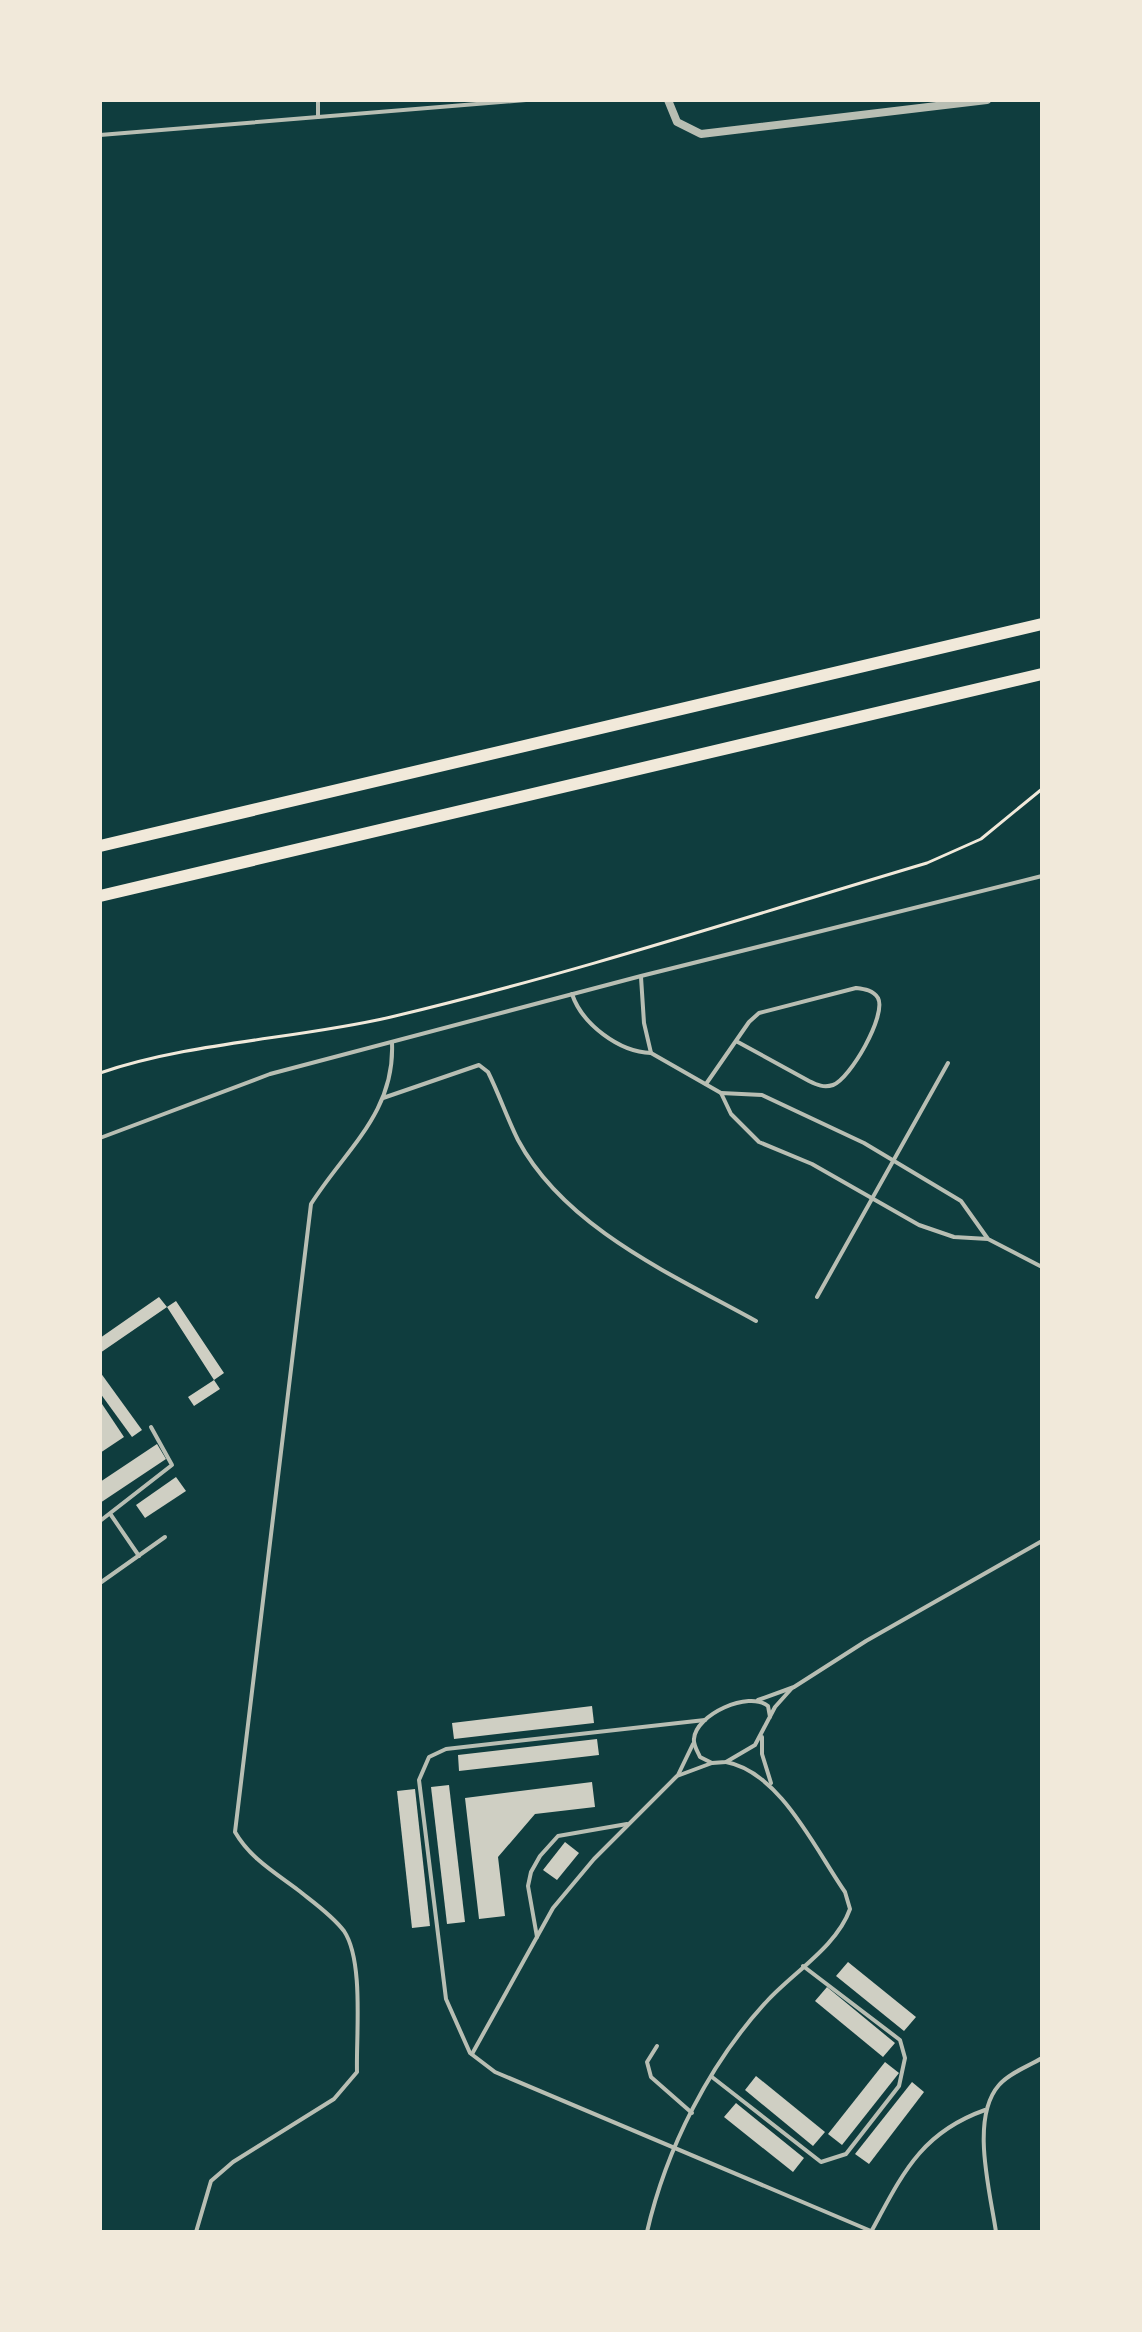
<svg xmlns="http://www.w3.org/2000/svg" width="1142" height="2332" viewBox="0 0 1142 2332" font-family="Ubuntu,sans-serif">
<rect width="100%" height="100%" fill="#0f3d3e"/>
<g fill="#cfcfc3">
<polygon points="159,1297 167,1307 176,1301 224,1373 214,1380 167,1307 100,1353 100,1338"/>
<polygon points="100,1372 142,1430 132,1437 100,1393"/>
<polygon points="214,1380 220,1389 194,1406 188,1397"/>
<polygon points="100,1401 124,1437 100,1453"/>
<polygon points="157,1444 166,1459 100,1503 100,1482"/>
<polygon points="176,1477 186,1491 145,1518 136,1505"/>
<polygon points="592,1706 594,1723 454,1739 452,1723"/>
<polygon points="597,1739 599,1755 459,1771 458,1755"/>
<polygon points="592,1782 595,1807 535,1814 498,1857 505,1916 479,1919 465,1798"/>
<polygon points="449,1785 465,1922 447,1924 431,1787"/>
<polygon points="415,1789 430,1926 412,1928 397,1791"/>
<polygon points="565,1842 579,1853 557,1880 543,1870"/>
<polygon points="848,1962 916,2017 904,2031 836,1976"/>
<polygon points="827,1987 895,2043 883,2057 815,2001"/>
<polygon points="885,2062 899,2073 842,2145 828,2134"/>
<polygon points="756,2076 825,2132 813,2146 745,2090"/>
<polygon points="912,2082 924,2092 869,2164 855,2154"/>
<polygon points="736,2103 804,2158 793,2172 724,2117"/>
</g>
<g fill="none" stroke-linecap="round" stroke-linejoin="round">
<path stroke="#f1e9da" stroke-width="3" d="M100,1073C190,1042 297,1039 391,1017C572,974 749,916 927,863L981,839L1042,789"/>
<g stroke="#b8beb3" stroke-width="4">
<polyline points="318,100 318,117"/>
<polyline points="100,135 526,100"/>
<polyline points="641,977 644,1023 651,1053"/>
<path d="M572,994C582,1024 619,1052 651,1053L721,1093"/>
<path d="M706,1084L749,1022L759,1013L856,988C864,989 873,990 878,998C887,1015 850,1079 833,1085C824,1088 817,1085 809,1081L736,1041"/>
<path d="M383,1098L479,1065L488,1072C499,1094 507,1118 518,1140C565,1228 673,1275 756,1321"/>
<polyline points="100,1138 270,1074 641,976 1042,876"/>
<polyline points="988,1239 961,1201 864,1143 762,1095 721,1093 731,1114 759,1142 812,1164 919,1225 954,1237 988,1239 1042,1267"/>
<polyline points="817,1297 948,1063"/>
<polyline points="111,1515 139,1556"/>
<polyline points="100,1521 172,1465 151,1427"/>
<polyline points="100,1583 165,1537"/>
<polyline points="758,1700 794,1687 866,1641 1042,1541"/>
<path d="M770,1717L768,1706C749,1690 695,1715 694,1739C693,1745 698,1752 700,1757L712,1763L726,1762L755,1745L775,1707L792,1688"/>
<polyline points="705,1720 446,1749 429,1757 419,1780 446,1999 470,2053 495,2072 871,2231"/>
<polyline points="762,1737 762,1754 771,1783"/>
<polyline points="678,1775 693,1744"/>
<polyline points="537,1937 528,1886 531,1872 540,1856 558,1836 627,1824"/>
<polyline points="657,2046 647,2062 651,2077 692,2113"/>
<polyline points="472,2054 553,1908 594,1859 677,1776 712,1763"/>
<polyline points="712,2077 821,2162 846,2154 899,2086 905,2058 900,2040 803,1966"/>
<path d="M196,2232L211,2181L233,2162L334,2099L357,2072C356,2035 364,1961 344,1931C332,1915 313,1902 298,1890C274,1872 250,1858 235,1832L311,1204C345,1150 395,1113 392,1043"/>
<path d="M647,2232C666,2149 710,2062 768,2000C794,1972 837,1946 850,1909L845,1892C815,1849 780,1772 726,1762"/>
<path d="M871,2232C902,2175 920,2133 985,2110"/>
<path d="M996,2232C990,2191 970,2118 999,2085C1009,2073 1029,2066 1042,2058"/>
</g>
<polyline stroke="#b8beb3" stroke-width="8" points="668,100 677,122 701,134 987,100"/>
<g stroke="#f1e9da" stroke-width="12">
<polyline points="100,846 1042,624"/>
<polyline points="100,896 1042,674"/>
</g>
</g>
<rect width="1142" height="2332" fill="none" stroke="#f1e9da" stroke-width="204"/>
</svg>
